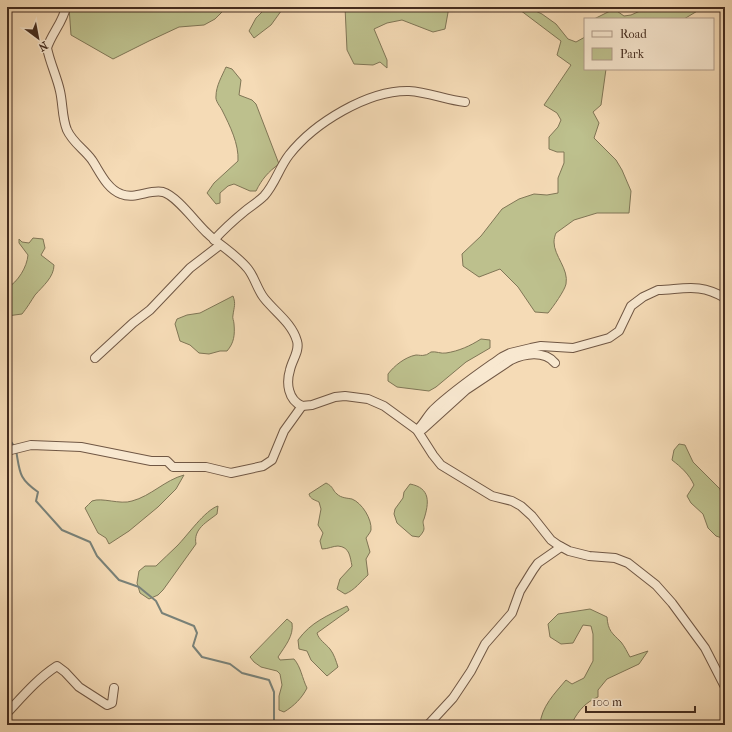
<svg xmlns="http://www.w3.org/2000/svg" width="732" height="732" viewBox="0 0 732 732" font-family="'IM FELL French Canon',serif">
<rect width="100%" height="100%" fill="#f5dbb6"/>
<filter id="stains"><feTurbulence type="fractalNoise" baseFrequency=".005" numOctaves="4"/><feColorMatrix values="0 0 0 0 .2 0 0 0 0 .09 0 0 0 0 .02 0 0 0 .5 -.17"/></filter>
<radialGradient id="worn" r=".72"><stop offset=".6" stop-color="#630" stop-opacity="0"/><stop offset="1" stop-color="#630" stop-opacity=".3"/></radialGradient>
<g fill="#bdc08d" stroke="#807656">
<polygon points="69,7 227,7 215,19 204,25 179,27 149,41 113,59 71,35"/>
<polygon points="267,7 284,7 271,25 254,38 249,31 256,18"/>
<polygon points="345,7 449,7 445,29 433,32 402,20 387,23 374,29 387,60 387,68 380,62 373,65 354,64 347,50"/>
<path d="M516,7H527L542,14L556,24L568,39L576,42L585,37V69H606L601,105L593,112L599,123L594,138L616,160L622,170L631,191L629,213H597L574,220L556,233C555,235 554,239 554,242C554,256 569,269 566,284C565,290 553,307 548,313L535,312L518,287L500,269L479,277L463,266L462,254L481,236L502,209L519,199L534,194L547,195L558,193V178L564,163V152H557L549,149V137L558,127L561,120L557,113L544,105L571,65L557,55L561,41Z"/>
<polygon points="649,7 704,7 684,19 594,19 614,9 624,16 631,15"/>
<path d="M226,67L232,69L241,80L239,95L252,100L256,104L279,164C268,172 262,179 256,191H250L234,184L228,186L220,193V203L216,204L207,193L214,183L238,161C239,144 230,126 222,110C220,106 215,101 216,96C216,86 222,76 226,67Z"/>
<path d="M33,238L43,239L45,248L41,255L54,265C54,277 43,286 35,295C31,301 27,308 22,314L7,316V288C18,282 27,267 28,255L19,243V239L22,242L29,243Z"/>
<path d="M233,296C236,304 234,307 233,315C232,318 234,321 234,324C235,335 234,343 227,351H220L209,354L199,353L190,345L180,341L175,324L177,319L187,315L200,313Z"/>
<path d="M481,339L490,340V348L466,362L436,387L429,391L397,387L388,381V374C394,366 405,357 416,355C419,355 422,356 425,355C427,355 429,353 431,352C436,351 441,354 446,353C459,351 470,346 481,339Z"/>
<path d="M679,444L685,445L693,462L720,489L723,501L725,503V539L716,536L708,528L703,514L691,503L687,496L694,485C689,474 681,467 672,460L674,450Z"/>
<path d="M184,475L176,489L158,507L129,531L109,544L106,538L98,533L85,508C87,506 90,503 92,501C102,497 120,505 132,501C151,496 165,480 184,475Z"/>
<path d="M326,483C334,487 332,490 337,494C341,498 347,498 352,499C362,503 372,519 371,530C370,533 368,535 366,538L370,552L366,559L368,575C360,582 355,590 345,594L337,589L340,579L352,566C350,557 350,547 338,546C333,546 328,549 322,549L320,541L323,533L318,525L321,509L319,502C315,500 310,499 309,494Z"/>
<path d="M410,484C431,488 429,503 424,519C422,522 424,525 424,529C424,531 421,535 419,537L412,536L397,523L394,514L395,509L403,498L404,492Z"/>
<path d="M218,506L217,514C207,522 193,529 196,544L163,590L158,595L149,599L140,593L137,583L139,571L145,566H156C163,559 170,553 177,546C187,536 205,510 218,506Z"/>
<path d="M347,606L349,610L317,633C319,640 325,643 330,649C334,654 336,661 338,667L327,676L311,660L307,651L299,649L298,640C311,622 327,616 347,606Z"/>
<path d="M590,609L607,617C608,631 612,633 621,642C625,647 627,652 630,657L648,651L639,664L607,679L598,690V697C586,702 579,710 573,721L575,725H540C541,707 555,693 566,680L572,684L584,678L593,661V634L591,626L583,625L573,643L561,644L550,637L548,624L558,614Z"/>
<path d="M287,619L292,623C294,636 285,646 278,657L280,660L294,659C301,667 302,678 307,688C302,698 294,706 284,712L279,710V696L282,685L280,674L277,671L261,667L254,662L250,657Z"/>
</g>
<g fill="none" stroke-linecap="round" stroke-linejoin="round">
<g stroke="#798178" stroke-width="2">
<polyline points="7,436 14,446"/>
<path d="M16,450C20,472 18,478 38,492L36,501L62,530L90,542L97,556L119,580L139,587L156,601L162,613L194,626L197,633L193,646L202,657L230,664L242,673L269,680L274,692V720L277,725"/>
</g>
<defs>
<g id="minor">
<path d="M66,7C63,22 52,33 47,48C50,63 57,77 60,91C63,104 62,118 67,130C73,143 84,149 92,160C100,172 107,189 121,194C135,200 149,189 163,192C177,196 196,223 207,233C219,245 237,255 248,269C255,278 257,289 264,298C275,312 292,323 297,341C300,351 292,360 290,370C286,383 288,400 302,406L312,405L335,397L345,396L368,399L384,406L417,430L433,455L441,465L492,496L512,501L521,506L532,516L551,540L558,545L569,551L589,556L615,558L628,563L656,585L672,603L705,648L725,687"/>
<path d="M214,240C224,229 234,220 245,211C251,206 258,202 264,196C275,184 279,168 289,155C314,123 368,90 409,91C428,92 446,100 465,102"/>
<polyline points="95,358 133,323 150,310 190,268 220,245"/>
<path d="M423,429L466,390L511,360C524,354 544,350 555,363"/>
<path d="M417,430C424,424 427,416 433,410C454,390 478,374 502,357L510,353L531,348L541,346L573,348L609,338L619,331L631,306L643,297L658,290C685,289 700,283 725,298"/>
<polyline points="7,451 31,445 81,447 151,461 167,461 173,467 206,467 231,473 263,466 272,460 284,431 302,406"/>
<path d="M7,713C22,697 38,678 57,666L65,672L79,687L107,705L112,703L114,688"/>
<polyline points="428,725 453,698 471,671 485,644 512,613 520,591 533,570 538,563 561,547"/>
</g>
</defs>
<use href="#minor" stroke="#705744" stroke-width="10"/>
<use href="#minor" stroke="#f8e8d0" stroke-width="8"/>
</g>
<rect width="732" height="732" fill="none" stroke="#f5dbb6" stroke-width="24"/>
<rect x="8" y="8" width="716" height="716" fill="none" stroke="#432b1e" stroke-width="2"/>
<rect x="12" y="12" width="708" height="708" fill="none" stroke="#432b1e"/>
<rect x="584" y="18" width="130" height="52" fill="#f8e8d0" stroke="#b09c89"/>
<rect x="592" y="31" width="20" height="6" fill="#f8e8d0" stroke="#b09c89"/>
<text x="620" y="38" font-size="12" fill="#432b1e">Road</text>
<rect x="592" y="48" width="20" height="12" fill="#bdc08d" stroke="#b09c89"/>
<text x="620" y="58" font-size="12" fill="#432b1e">Park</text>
<g transform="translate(38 38) rotate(148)" stroke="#f8e8d0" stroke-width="3" paint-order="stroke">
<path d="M0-3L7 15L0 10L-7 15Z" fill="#432b1e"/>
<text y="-6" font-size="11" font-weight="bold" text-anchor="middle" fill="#432b1e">N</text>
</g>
<path d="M586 706v6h109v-6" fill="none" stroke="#432b1e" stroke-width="2"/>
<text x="592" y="706" font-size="12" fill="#432b1e" stroke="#f8e8d0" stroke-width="3" paint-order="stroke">100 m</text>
<rect width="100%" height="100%" filter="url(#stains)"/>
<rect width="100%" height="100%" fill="url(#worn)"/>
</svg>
